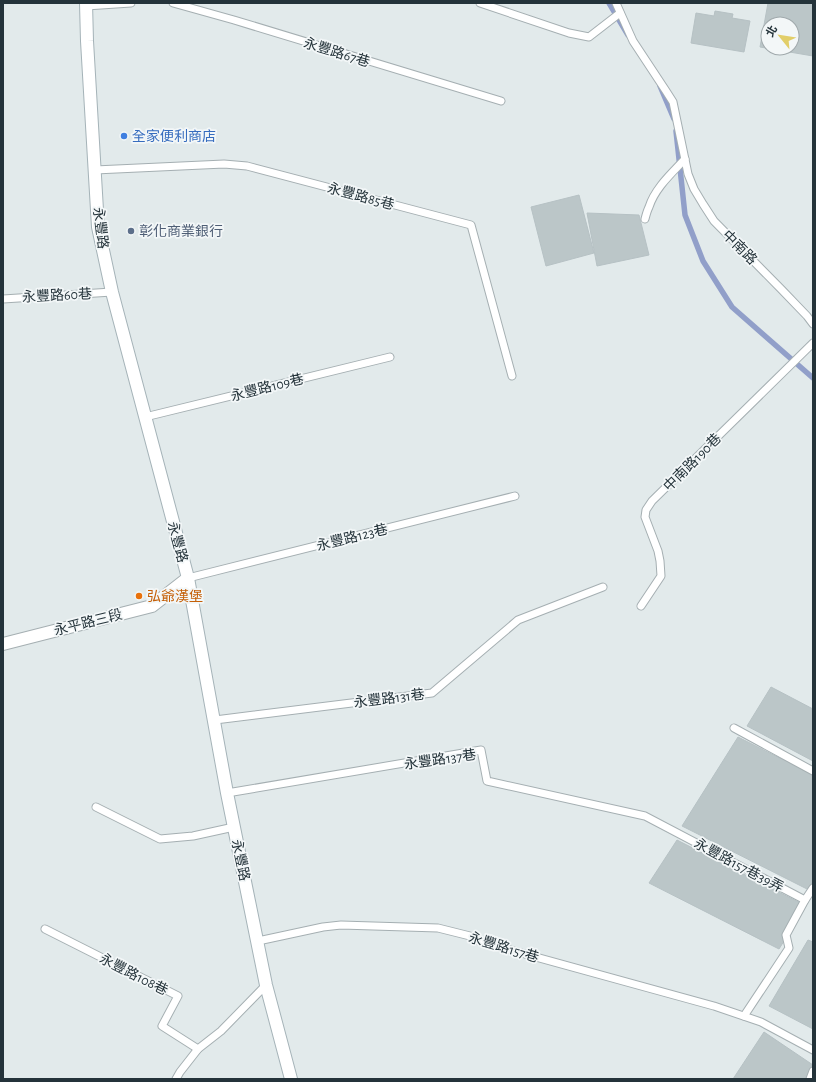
<svg xmlns="http://www.w3.org/2000/svg" width="816" height="1082" viewBox="0 0 816 1082" font-family="'Alegreya Sans','Noto Sans TC',sans-serif">
<rect width="100%" height="100%" fill="#e2eaeb"/>
<g fill="none" stroke-linecap="round" stroke-linejoin="round">
<g stroke="#919fc9" stroke-width="5.5">
<polyline points="609,3 628,35"/>
<polyline points="660,86 674,119"/>
<polyline points="676,131 685,215 703,261 732,307 813,378"/>
</g>
</g>
<g fill="#bbc6c8" stroke="#b6c1c4" fill-rule="evenodd">
<path d="M768,3H813V56L760,47ZM768,24H792V48H768Z"/>
<polygon points="715,11 733,14 732,18 750,21 744,52 691,43 696,13 714,16"/>
<polygon points="579,195 594,253 546,266 531,207"/>
<polygon points="587,213 639,215 649,255 597,266"/>
<polygon points="771,687 813,709 813,761 747,726"/>
<polygon points="738,737 813,775 813,884 809,890 682,826"/>
<polygon points="677,840 806,906 779,949 649,883"/>
<polygon points="808,940 813,942 813,1029 769,1006"/>
<polygon points="764,1032 813,1065 807,1079 733,1079"/>
</g>
<g fill="none" stroke-linecap="round" stroke-linejoin="round">
<defs>
<g id="lane">
<polyline points="173,3 234,20 501,101"/>
<polyline points="480,3 569,33 589,37 620,13"/>
<polyline points="616,3 633,41 666,91 673,102 688,174 694,189 703,204 714,221 782,290 807,316 813,324"/>
<polyline points="86,6 131,3"/>
<polyline points="95,170 224,164 247,166 471,225 512,376"/>
<path d="M645,219C646,215 647,211 649,207C655,188 672,173 685,159"/>
<polyline points="3,299 112,292"/>
<polyline points="145,417 390,357"/>
<polyline points="188,578 515,496"/>
<polyline points="641,606 661,576 660,561 658,551 645,517 646,510 652,501 813,343"/>
<polyline points="215,720 432,693 518,620 603,587"/>
<polyline points="734,728 813,771"/>
<polyline points="227,793 481,750 487,781 645,816 805,900"/>
<polyline points="96,807 160,839 193,836 234,827"/>
<polyline points="45,929 178,996 162,1026 198,1049"/>
<polyline points="258,941 323,927 341,925 438,928 470,936 481,942 714,1006 761,1022 813,1050"/>
<polyline points="744,1016 789,948 786,935 805,900 813,888"/>
<polyline points="176,1079 180,1072 198,1049 221,1031 266,985"/>
<polyline points="810,1079 813,1071"/>
</g>
<polyline id="street" points="3,644 152,606 188,578"/>
<polyline id="secondary" points="86,3 87,41 98,227 112,292 188,578 227,793 266,985 291,1079"/>
</defs>
<use href="#lane" stroke="#a5afb2" stroke-width="9"/>
<use href="#street" stroke="#a5afb2" stroke-width="14"/>
<use href="#secondary" stroke="#a5b3b8" stroke-width="14"/>
<use href="#lane" stroke="#fff" stroke-width="7"/>
<use href="#street" stroke="#fff" stroke-width="12"/>
<use href="#secondary" stroke="#fff" stroke-width="12"/>
</g>
<circle fill="#3f7fe0" stroke="#f3f7f8" stroke-width="1.5" cx="124" cy="136" r="4"/>
<circle fill="#5c6f8a" stroke="#f3f7f8" stroke-width="1.5" cx="131" cy="231" r="4"/>
<circle fill="#e8710a" stroke="#f3f7f8" stroke-width="1.5" cx="139" cy="596" r="4"/>
<g text-anchor="middle" stroke-width="3.5" stroke-linejoin="round" paint-order="stroke">
<g font-size="14" fill="#24333a" stroke="#f3f7f8">
<text transform="translate(337 52) rotate(17)" y="5">永豐路67巷</text>
<text transform="translate(361 196) rotate(15)" y="5">永豐路85巷</text>
<text transform="translate(101 228) rotate(83)" y="5">永豐路</text>
<text transform="translate(740 247) rotate(45)" y="5">中南路</text>
<text transform="translate(57 295) rotate(-3)" y="5">永豐路60巷</text>
<text transform="translate(267 387) rotate(-14)" y="5">永豐路109巷</text>
<text transform="translate(692 462) rotate(-45)" y="5">中南路190巷</text>
<text transform="translate(352 537) rotate(-14)" y="5">永豐路123巷</text>
<text transform="translate(178 542) rotate(75)" y="5">永豐路</text>
<text transform="translate(88 622) rotate(-14)" y="5">永平路三段</text>
<text transform="translate(389 698) rotate(-7)" y="5">永豐路131巷</text>
<text transform="translate(440 759) rotate(-8)" y="5">永豐路137巷</text>
<text transform="translate(241 860) rotate(78)" y="5">永豐路</text>
<text transform="translate(739 865) rotate(28)" y="5">永豐路157巷39弄</text>
<text transform="translate(504 947) rotate(17)" y="5">永豐路157巷</text>
<text transform="translate(134 974) rotate(27)" y="5">永豐路108巷</text>
</g>
<g font-size="14" fill="#366cbe" stroke="#f3f7f8" text-anchor="start">
<text x="132" y="141">全家便利商店</text>
</g>
<g font-size="14" fill="#4e5e75" stroke="#f3f7f8" text-anchor="start">
<text x="139" y="236">彰化商業銀行</text>
</g>
<g font-size="14" fill="#c56008" stroke="#f3f7f8" text-anchor="start">
<text x="147" y="601">弘爺漢堡</text>
</g>
</g>
<rect width="816" height="1082" fill="none" stroke="#24333a" stroke-width="8"/>
<g transform="translate(780 36) rotate(300)"><circle r="19" fill="#f3f7f8" stroke="#a0a9ac"/>
<path d="M0-3L7 15L0 10L-7 15Z" fill="#e2ce69"/>
<text y="-6" font-size="11" font-weight="bold" text-anchor="middle" fill="#24333a">北</text>
</g>
</svg>
